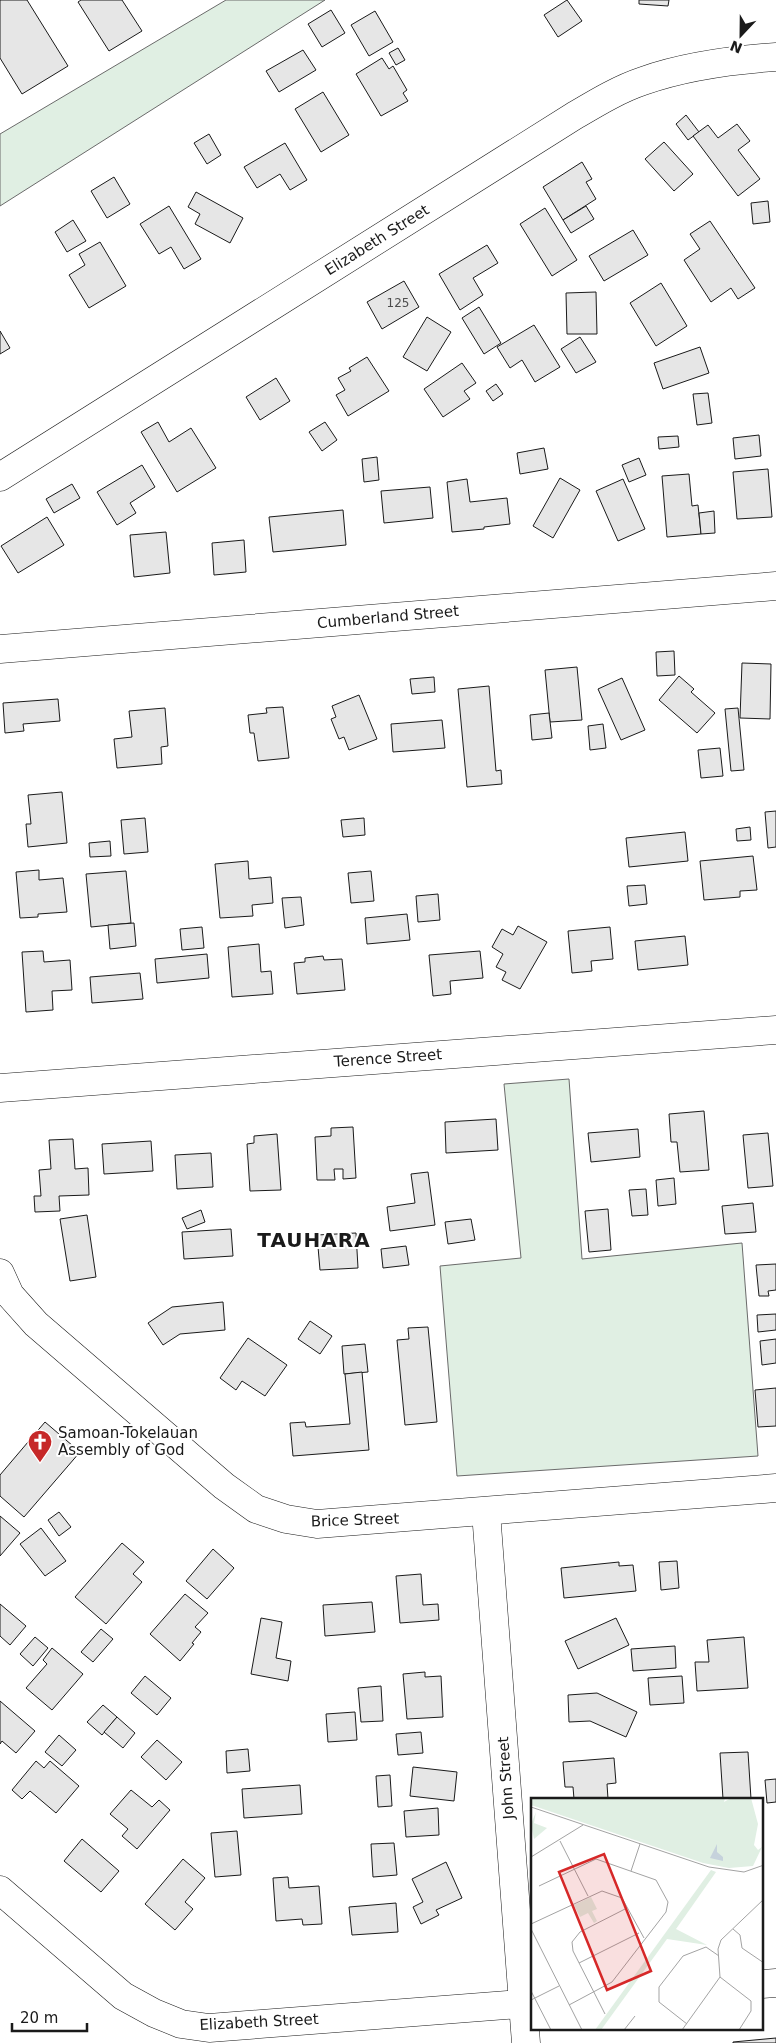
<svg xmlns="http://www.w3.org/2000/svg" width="776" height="2043" viewBox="0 0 776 2043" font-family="'DejaVu Sans',sans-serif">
<rect width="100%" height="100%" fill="#fff"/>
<g fill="#e0efe3" stroke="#6a6a6a">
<polygon points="226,0 325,0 0,206 0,134"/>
<polygon points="569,1079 582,1259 742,1243 758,1456 457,1476 440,1266 521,1258 504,1084"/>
</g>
<g fill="#e6e6e6" stroke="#1a1a1a">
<polygon points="0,0 27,0 68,66 22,94 0,58"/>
<polygon points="81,0 122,0 142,31 109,51 78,2"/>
<polygon points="567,0 582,21 558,37 544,15"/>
<polygon points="639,0 669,0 668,6 639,4"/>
<polygon points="331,10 345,33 322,47 308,24"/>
<polygon points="375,11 393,42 369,56 351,25"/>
<polygon points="398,48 405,60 396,65 389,53"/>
<polygon points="303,50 316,70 279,92 266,71"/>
<polygon points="382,58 389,69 393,66 407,90 403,93 408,101 381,116 356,74"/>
<polygon points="323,92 349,135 321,152 295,109"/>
<polygon points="686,115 699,132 688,140 676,124"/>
<polygon points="737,124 750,141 738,150 760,179 738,196 693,136 708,125 718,138"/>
<polygon points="209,134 221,155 207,164 194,143"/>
<polygon points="664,142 693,174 674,191 645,159"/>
<polygon points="285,143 307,180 290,190 280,174 257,188 244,167"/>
<polygon points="582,162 592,179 586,182 596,199 563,220 543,187"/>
<polygon points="114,177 130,204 107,218 91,191"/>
<polygon points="196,192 243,218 230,243 195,224 200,214 188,207"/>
<polygon points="768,201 770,222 753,224 751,203"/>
<polygon points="169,206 201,259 184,269 171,247 159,254 140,224"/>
<polygon points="586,206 594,219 571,233 563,220"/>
<polygon points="545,208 577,260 552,276 520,224"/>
<polygon points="73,220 86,241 67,252 55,232"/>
<polygon points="710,221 755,288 738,299 731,288 711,302 684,260 700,249 690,234"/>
<polygon points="633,230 648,255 604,281 589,256"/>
<polygon points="100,242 126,286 89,308 69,275 85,265 79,254"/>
<polygon points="487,245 498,263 473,278 483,295 460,310 439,274"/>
<polygon points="404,281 419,307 382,329 367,302"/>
<polygon points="661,283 687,326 656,346 630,303"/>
<polygon points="596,292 597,334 567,334 566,293"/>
<polygon points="479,307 501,343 484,354 462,318"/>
<polygon points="427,317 451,332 427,371 403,357"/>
<polygon points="534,325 560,367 535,382 522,360 510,368 497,347"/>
<polygon points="0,331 10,348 0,354"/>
<polygon points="580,337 596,362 576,373 561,349"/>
<polygon points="700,347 709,373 663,389 654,363"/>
<polygon points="367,357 389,391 348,416 336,395 345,390 338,378 351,371 349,368"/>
<polygon points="462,363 476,383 464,391 470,399 443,417 424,389"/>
<polygon points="276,378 290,401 260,420 246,397"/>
<polygon points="496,384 503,394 493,401 486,391"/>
<polygon points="708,393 712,423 697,425 693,394"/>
<polygon points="158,422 169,442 191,428 216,468 177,492 141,432"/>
<polygon points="325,422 337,440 322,451 309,432"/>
<polygon points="759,435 761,456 735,459 733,438"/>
<polygon points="678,436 679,447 659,449 658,437"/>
<polygon points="544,448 548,469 520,474 517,453"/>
<polygon points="377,457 379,480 364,482 362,459"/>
<polygon points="639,458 646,475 629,482 622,465"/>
<polygon points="142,465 155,487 130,503 136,513 117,525 97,492"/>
<polygon points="768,469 772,517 737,519 733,472"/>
<polygon points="689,474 692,506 698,505 701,534 667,537 662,476"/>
<polygon points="560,478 580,490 553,538 533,526"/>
<polygon points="467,479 470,502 507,498 510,524 484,527 484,529 452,532 447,482"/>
<polygon points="623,479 645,529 618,541 596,491"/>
<polygon points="72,484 80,498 54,513 46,499"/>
<polygon points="430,487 433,518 384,523 381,491"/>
<polygon points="343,510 346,545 273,552 269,517"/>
<polygon points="714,511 715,533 701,534 699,513"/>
<polygon points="47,517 64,545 18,573 1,546"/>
<polygon points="166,532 170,573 134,577 130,535"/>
<polygon points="244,540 246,572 214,575 212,543"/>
<polygon points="674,651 675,675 657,676 656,652"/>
<polygon points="742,663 771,664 770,719 740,718"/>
<polygon points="577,667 582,720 550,722 545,670"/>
<polygon points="679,676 694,689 691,692 715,713 697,733 659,700"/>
<polygon points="434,677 435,692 412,694 410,679"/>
<polygon points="622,678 645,730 621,740 598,689"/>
<polygon points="489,686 496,771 501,770 502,784 467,787 458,689"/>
<polygon points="359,695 377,739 349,750 344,737 339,739 331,719 336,717 332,706"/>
<polygon points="58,699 60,721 23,724 24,731 5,733 3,703"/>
<polygon points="283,707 289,758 258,761 254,733 250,733 248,715 267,713 266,708"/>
<polygon points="165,708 168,746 161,747 162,764 117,768 114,739 132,737 129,711"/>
<polygon points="738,708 744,770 731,771 725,709"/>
<polygon points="549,713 552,738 532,740 530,715"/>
<polygon points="442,720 445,748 393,752 391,724"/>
<polygon points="603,724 606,748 590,750 588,726"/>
<polygon points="720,748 723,776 701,778 698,750"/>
<polygon points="62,792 67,843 28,847 26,824 31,824 28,795"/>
<polygon points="776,811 776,847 768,848 765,812"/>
<polygon points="145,818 148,852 124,854 121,820"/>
<polygon points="364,818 365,835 343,837 341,820"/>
<polygon points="750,827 751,840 737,841 736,829"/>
<polygon points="685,832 688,861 629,867 626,838"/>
<polygon points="110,841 111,856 90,857 89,843"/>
<polygon points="753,856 757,890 740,891 740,897 704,900 700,861"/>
<polygon points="248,861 249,879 271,877 273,903 252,905 253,916 220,918 215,864"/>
<polygon points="39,870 39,880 63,878 67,912 38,914 38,917 20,918 16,872"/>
<polygon points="126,871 131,923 91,927 86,874"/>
<polygon points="371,871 374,901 351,903 348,873"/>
<polygon points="645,885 647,904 629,906 627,886"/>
<polygon points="438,894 440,920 418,922 416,896"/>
<polygon points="301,897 304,925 285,928 282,898"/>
<polygon points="407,914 410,940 367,944 365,918"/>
<polygon points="134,923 136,946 110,949 108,925"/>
<polygon points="518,926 547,942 520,989 502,980 506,972 496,967 503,954 492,947 502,929 513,935"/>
<polygon points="202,927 204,948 182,950 180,929"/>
<polygon points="610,927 613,959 591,961 592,971 572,973 568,931"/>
<polygon points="685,936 688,965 638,970 635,941"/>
<polygon points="259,944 261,972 271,971 273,994 232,997 228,947"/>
<polygon points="43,951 44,962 70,960 72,990 52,991 53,1010 26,1012 22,952"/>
<polygon points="480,951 483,978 450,981 451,994 433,996 429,955"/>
<polygon points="207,954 209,978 157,983 155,959"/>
<polygon points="323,956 324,960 342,959 345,990 297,994 294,963 305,962 305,958"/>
<polygon points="140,973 143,999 92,1003 90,977"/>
<polygon points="704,1111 709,1170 680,1172 677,1142 671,1142 669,1114"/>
<polygon points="496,1119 498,1150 446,1153 445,1122"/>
<polygon points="353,1127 356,1178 343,1179 343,1169 334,1169 335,1180 317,1180 315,1137 331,1136 331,1128"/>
<polygon points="638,1129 640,1157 591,1162 588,1133"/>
<polygon points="768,1133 773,1186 748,1188 743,1135"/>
<polygon points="277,1134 281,1190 250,1191 247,1144 254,1143 254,1136"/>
<polygon points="73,1139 75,1169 88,1168 89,1195 59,1196 60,1211 35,1212 34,1196 41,1196 39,1170 51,1169 49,1140"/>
<polygon points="151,1141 153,1171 104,1174 102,1144"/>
<polygon points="211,1153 213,1187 177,1189 175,1155"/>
<polygon points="428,1172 435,1225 390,1231 387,1207 415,1203 411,1174"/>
<polygon points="674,1178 676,1204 658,1206 656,1180"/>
<polygon points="646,1189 648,1215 632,1216 629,1190"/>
<polygon points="753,1203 756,1232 725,1234 722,1206"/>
<polygon points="608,1209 611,1250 589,1252 585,1211"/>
<polygon points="201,1210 205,1222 187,1229 182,1218"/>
<polygon points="87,1215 96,1277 70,1281 60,1219"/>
<polygon points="471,1219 475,1240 448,1244 445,1222"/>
<polygon points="231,1229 233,1256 184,1259 182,1232"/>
<polygon points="356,1233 358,1268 320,1270 317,1235"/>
<polygon points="406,1246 409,1265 383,1268 381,1249"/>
<polygon points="776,1264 776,1290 768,1291 769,1296 759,1296 756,1265"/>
<polygon points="223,1302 225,1330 180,1334 163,1345 148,1323 172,1307"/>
<polygon points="776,1314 776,1330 758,1332 757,1315"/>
<polygon points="310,1321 332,1336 320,1354 298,1339"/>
<polygon points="428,1327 437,1422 405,1425 397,1340 409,1339 408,1328"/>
<polygon points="248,1338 287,1365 265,1396 242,1381 236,1390 220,1378"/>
<polygon points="776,1339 776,1363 762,1365 760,1341"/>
<polygon points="365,1344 368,1372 344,1374 342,1346"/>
<polygon points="362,1372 369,1450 293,1456 290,1423 305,1422 306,1427 350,1424 345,1374"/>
<polygon points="776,1388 776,1426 758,1427 755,1390"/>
<polygon points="45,1422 80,1452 24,1517 0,1496 0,1475"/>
<polygon points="59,1512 71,1527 59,1536 48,1520"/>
<polygon points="0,1516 20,1533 0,1556"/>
<polygon points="41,1528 66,1561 45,1576 20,1544"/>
<polygon points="122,1543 144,1562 133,1574 142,1582 106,1624 75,1597"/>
<polygon points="213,1549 234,1568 207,1599 186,1581"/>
<polygon points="677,1561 679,1588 661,1590 659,1562"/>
<polygon points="619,1562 619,1566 633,1565 636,1591 564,1598 561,1568"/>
<polygon points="421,1574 423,1605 438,1604 439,1620 400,1623 396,1576"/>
<polygon points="185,1594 208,1613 195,1627 201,1632 192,1643 194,1644 180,1661 150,1634"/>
<polygon points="372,1602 375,1632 325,1636 323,1605"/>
<polygon points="0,1604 26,1626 10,1645 0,1636"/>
<polygon points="261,1618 282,1622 276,1658 291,1661 288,1681 251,1674"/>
<polygon points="616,1618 629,1645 578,1669 565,1641"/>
<polygon points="101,1629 113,1639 93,1662 81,1652"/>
<polygon points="35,1637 48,1648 33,1666 20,1654"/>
<polygon points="744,1637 748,1688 697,1691 695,1662 709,1662 707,1640"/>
<polygon points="675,1646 676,1668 633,1671 631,1649"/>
<polygon points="52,1648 83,1674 52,1710 26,1688 47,1664 43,1660"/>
<polygon points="425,1672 425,1677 441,1676 443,1717 407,1719 403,1674"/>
<polygon points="145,1676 171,1698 157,1715 131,1693"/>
<polygon points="682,1676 684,1703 650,1705 648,1678"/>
<polygon points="381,1686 383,1721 361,1722 358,1688"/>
<polygon points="597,1693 637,1712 626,1737 590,1721 569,1722 568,1695"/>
<polygon points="0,1701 35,1731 16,1753 2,1741 0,1744"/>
<polygon points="103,1705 117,1717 102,1735 87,1722"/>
<polygon points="355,1712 357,1740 328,1742 326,1714"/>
<polygon points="117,1717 135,1733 123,1748 104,1732"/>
<polygon points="421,1732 423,1753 398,1755 396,1734"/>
<polygon points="59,1735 76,1750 62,1766 45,1752"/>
<polygon points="157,1740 182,1762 166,1780 141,1757"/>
<polygon points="248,1749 250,1771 227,1773 226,1751"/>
<polygon points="748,1752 751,1799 723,1799 720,1753"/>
<polygon points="614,1758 616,1783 607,1784 608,1799 574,1799 573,1787 565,1787 563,1762"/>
<polygon points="36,1761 44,1768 50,1761 79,1786 56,1813 30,1791 22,1799 12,1790"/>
<polygon points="413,1767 457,1772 454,1801 410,1796"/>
<polygon points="390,1775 392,1806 378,1807 376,1776"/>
<polygon points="776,1779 776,1802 767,1803 765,1780"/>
<polygon points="300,1785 302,1814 244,1818 242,1789"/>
<polygon points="131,1790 152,1807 159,1800 170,1810 137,1849 122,1836 128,1829 110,1814"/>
<polygon points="438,1808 439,1835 406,1837 404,1811"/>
<polygon points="237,1831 241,1875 215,1877 211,1833"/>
<polygon points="82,1839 119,1871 101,1892 64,1861"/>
<polygon points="394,1843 397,1875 373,1877 371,1844"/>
<polygon points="183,1859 205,1878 185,1902 193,1909 175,1930 145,1904"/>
<polygon points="446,1862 462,1898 436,1910 439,1915 421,1924 413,1907 423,1902 412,1879"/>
<polygon points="288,1877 289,1888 319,1886 322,1924 303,1925 302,1919 276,1921 273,1878"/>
<polygon points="396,1903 398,1932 352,1935 349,1907"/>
<polygon points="776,2038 776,2043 733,2043 733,2042"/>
</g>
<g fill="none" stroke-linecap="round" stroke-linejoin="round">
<defs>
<g id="minor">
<path d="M0,477L574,116C596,103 619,89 643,81C685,66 732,60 776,57"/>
<polyline points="0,649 776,586"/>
<polyline points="0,1088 776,1030"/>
<polyline points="0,1273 10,1295 36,1324 224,1486 256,1509 286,1519 317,1524 776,1488"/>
<polyline points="486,1512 526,2043"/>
<polyline points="0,1890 123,1996 154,2013 181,2024 209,2028 532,2003"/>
<polyline points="762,1984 776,1983"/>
</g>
</defs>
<use href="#minor" stroke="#1a1a1a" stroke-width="29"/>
<use href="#minor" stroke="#fff" stroke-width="28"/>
</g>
<defs>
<symbol id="church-pin" viewBox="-11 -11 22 30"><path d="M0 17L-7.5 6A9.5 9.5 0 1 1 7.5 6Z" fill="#c62828" stroke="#fff"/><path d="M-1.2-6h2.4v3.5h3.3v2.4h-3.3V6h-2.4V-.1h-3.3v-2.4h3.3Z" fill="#fff"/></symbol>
</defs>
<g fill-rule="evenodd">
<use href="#church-pin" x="26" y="1428" width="28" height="38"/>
</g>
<g text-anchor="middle" stroke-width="4" stroke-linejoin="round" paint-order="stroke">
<g font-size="12" fill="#4d4d4d">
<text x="398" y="307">125</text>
</g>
<g font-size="15" fill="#1a1a1a" stroke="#fff">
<text transform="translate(377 240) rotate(-32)" y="5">Elizabeth Street</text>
<text transform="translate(388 617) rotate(-5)" y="5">Cumberland Street</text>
<text transform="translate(388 1058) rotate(-4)" y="5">Terence Street</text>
<text transform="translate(355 1520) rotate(-2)" y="5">Brice Street</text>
<text transform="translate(506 1778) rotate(-94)" y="5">John Street</text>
<text transform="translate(259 2022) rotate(-3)" y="5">Elizabeth Street</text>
</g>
<g font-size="15" fill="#1a1a1a" stroke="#fff" text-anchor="start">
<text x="58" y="1438">Samoan-Tokelauan<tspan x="58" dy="17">Assembly of God</tspan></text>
</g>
<g font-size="20" font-weight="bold" letter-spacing="1" fill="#1a1a1a" stroke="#fff">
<text x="314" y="1247">TAUHARA</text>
</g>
</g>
<g transform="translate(531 1798)">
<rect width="232" height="232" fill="#fff"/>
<path d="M0,0H194L193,4L200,0H220L227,26L223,47L227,52L231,49L222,68L198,70L172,65L0,7ZM5,14L3,25L16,30L3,41L0,26ZM180,72L185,74L145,131L176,147L136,141L70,232H64ZM60,99L66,111L61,113L66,123L63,125L57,115L49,119L43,107Z" fill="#e0efe3"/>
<path d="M186,46V54L192,59V63L179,60Z" fill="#c6d2dc"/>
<path fill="none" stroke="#a3a3a3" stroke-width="1" d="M0,9L178,69L213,74L233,67M29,43L57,98M0,59L52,27M100,73L109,46M8,88L65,61L125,82L137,104L135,114L81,184L38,207M0,126L71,93L91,100L113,140M0,131L51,232M202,131L209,137L211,150L233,165M48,165L108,135M189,179L220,203V213L208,232M0,193L20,232M0,202L28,188M74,216L42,153L41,144L49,134L96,110M156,226L128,204V189L152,158L175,149L188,158M93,232L104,218M151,232L189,179L187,151L190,142L233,101"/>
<path fill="#d62828" fill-opacity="0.15" stroke="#d62828" stroke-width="2.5" d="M73,56L120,173L76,192L28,74Z"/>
<rect width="232" height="232" fill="none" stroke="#1a1a1a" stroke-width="2.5"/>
</g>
<g transform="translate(741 35) rotate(202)" stroke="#ffffff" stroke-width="4" paint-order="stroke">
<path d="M0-4L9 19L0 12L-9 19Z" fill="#1a1a1a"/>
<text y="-8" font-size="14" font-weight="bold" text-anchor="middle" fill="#1a1a1a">N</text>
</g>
<path d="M12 2023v8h75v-8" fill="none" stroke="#1a1a1a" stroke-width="2.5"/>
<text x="20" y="2023" font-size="15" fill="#1a1a1a" stroke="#ffffff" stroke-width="4" paint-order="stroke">20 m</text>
</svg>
